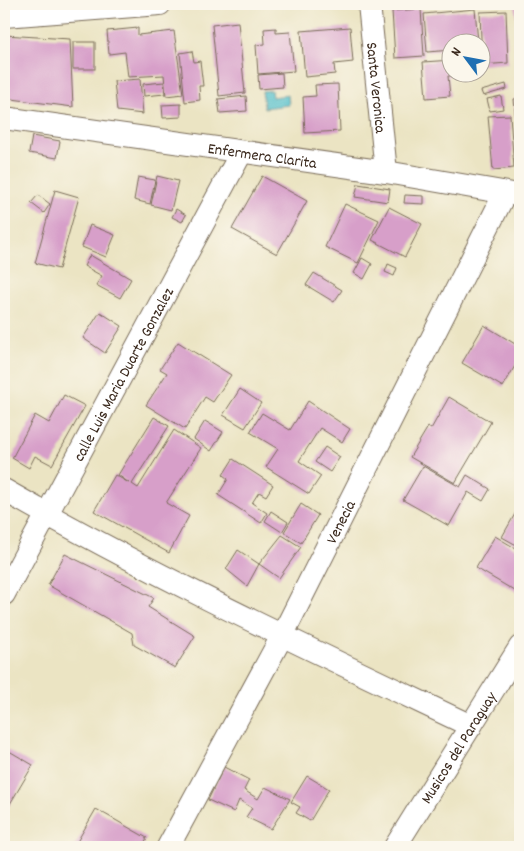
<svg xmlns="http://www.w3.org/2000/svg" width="524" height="851" viewBox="0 0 524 851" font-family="Dekko,sans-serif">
<rect width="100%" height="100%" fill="#fbf7ec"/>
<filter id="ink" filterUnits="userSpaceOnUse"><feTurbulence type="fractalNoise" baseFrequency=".02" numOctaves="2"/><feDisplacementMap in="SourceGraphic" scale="10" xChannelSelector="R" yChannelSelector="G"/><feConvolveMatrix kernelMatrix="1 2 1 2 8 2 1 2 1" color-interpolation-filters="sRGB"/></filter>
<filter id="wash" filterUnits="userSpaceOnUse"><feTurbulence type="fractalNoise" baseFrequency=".0096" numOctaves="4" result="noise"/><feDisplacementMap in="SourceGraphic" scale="20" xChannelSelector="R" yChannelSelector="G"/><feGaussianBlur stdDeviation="1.12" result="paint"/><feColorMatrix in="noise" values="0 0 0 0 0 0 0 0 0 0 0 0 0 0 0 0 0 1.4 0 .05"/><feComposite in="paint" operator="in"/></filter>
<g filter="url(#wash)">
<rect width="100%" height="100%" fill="#ebe4c3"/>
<polygon fill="#51bec9" stroke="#467474" points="271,90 272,97 288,95 289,105 264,108 262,91"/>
<g id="blocks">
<g fill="#d79fc9">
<polygon points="520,6 520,51 519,51 515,7"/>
<polygon points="421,9 424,56 395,58 392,11"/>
<polygon points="475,9 478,42 452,42 452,50 427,52 424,14"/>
<polygon points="506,11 508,63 482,65 480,12"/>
<polygon points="238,22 245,93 219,96 212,25"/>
<polygon points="350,27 353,62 334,64 335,74 305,77 301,31"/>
<polygon points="138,28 138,35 174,31 183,94 166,96 164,75 128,77 125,52 109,54 107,31"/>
<polygon points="276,28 276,33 290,32 294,71 258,74 256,45 265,44 264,29"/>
<polygon points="4,35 70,39 73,107 4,98"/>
<rect x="73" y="42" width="22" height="27"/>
<polygon points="192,51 194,62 200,61 203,86 199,86 200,100 185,102 180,53"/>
<polygon points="452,60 452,72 469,74 448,76 450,96 426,98 423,62"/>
<polygon points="282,73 283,87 259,89 258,75"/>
<polygon points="140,79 143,114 117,111 114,81"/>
<polygon points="164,82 165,94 144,96 143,84"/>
<polygon points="338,84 340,131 305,133 303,97 316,96 315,85"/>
<polygon points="506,84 507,89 483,96 481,91"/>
<polygon points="246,96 247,111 220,113 218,99"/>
<polygon points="501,96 503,109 490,111 487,99"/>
<polygon points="520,98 520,160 519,160 514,99"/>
<polygon points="181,104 181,117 163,118 162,105"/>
<polygon points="510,115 514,168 493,170 488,116"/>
<polygon points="32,136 60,141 57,158 29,153"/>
<polygon points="157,176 178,181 171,210 151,205"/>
<polygon points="262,176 307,201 277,254 232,229"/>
<polygon points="138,177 155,180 150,204 134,200"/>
<polygon points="358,184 390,189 388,202 355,197"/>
<polygon points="55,190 79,197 59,269 35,263"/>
<polygon points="38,195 50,204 44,213 31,203"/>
<polygon points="405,195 424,196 424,204 404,203"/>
<polygon points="345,204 379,220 358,263 325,247"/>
<polygon points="389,207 422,224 405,257 372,240"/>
<polygon points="176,209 186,215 182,222 172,217"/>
<polygon points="90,225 115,235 106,257 82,247"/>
<polygon points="90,255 131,279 120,298 96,285 102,276 84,266"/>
<polygon points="362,258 372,264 364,279 354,273"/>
<polygon points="388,264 397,268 394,276 385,272"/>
<polygon points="314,273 342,290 334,302 306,285"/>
<polygon points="100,312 122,326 105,353 83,338"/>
<polygon points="484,325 520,347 520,357 503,387 462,363"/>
<polygon points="178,342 231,375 213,402 205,397 185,429 146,405 167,373 160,369"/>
<polygon points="240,389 261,403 245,428 223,415"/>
<polygon points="64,395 85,406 52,465 35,456 29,468 12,458 35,415 49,423"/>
<polygon points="449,397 491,422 455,483 410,457 428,427 431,429"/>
<polygon points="308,401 350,429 342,442 320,428 299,461 321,476 309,494 266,467 278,449 250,432 262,413 290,430"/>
<polygon points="154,417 169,426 132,484 138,488 174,430 201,448 166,503 189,516 169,553 94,511 115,475 129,483 118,475"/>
<polygon points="205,421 223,432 211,451 194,439"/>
<polygon points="325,447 340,457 330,472 315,462"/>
<polygon points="233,459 273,485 266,496 259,492 252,503 267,513 261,523 218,495 228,479 223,475"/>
<polygon points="423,466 460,487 467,475 490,489 483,501 468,492 449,526 403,500"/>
<polygon points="301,504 318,515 301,543 284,532"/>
<polygon points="520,505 520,547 502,537"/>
<polygon points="271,511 288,522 282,532 265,521"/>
<polygon points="282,535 301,547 279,578 259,564 247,586 226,569 238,550 259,564"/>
<polygon points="495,536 520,551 520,594 476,568"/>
<polygon points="65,554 154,598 148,607 195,636 175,668 134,645 132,633 48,585"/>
<polygon points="4,748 33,765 4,814"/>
<polygon points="224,767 249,780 244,790 258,799 265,787 290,799 271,829 246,817 252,808 239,800 234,812 208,800"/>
<polygon points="307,776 329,789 310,821 296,813 300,807 291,802"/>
<polygon points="96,809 147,838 142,847 74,847"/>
</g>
</g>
</g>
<g filter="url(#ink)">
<use href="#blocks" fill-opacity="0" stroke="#796b58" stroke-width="1"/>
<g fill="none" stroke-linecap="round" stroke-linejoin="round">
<defs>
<g id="minor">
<path id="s1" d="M369,4L386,172"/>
<polyline points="4,16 160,4"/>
<path id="s2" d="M4,118L386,172L519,195"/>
<path d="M4,490C155,577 314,651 471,726"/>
<path id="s3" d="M4,594L241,153"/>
<path id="s4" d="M168,847L282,636L505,193"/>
<path id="s5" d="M395,847L520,647"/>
</g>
</defs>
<use href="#minor" stroke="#796b58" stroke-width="24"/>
<use href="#minor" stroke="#fff" stroke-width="22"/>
</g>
</g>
<g text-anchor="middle" stroke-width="4" stroke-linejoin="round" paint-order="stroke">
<g font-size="16" fill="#3b2a1e" stroke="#fbf7ec">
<text dy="6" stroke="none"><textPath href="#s1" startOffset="84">Santa Veronica</textPath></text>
<text dy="6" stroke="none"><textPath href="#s2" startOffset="261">Enfermera Clarita</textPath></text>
<text dy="6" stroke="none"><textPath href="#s3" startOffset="250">calle Luis Maria Duarte Gonzalez</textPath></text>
<text dy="6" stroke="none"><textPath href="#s4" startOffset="368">Venecia</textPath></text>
<text dy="6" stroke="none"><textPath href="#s5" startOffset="118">Musicos del Paraguay</textPath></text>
</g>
</g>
<rect width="524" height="851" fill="none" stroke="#fbf7ec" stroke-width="20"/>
<g transform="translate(466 58) rotate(302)"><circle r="24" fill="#fbf7ec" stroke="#aea59a"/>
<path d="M0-4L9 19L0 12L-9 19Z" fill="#1f6fb2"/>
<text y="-8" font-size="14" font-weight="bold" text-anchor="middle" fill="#3b2a1e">N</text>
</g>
</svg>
